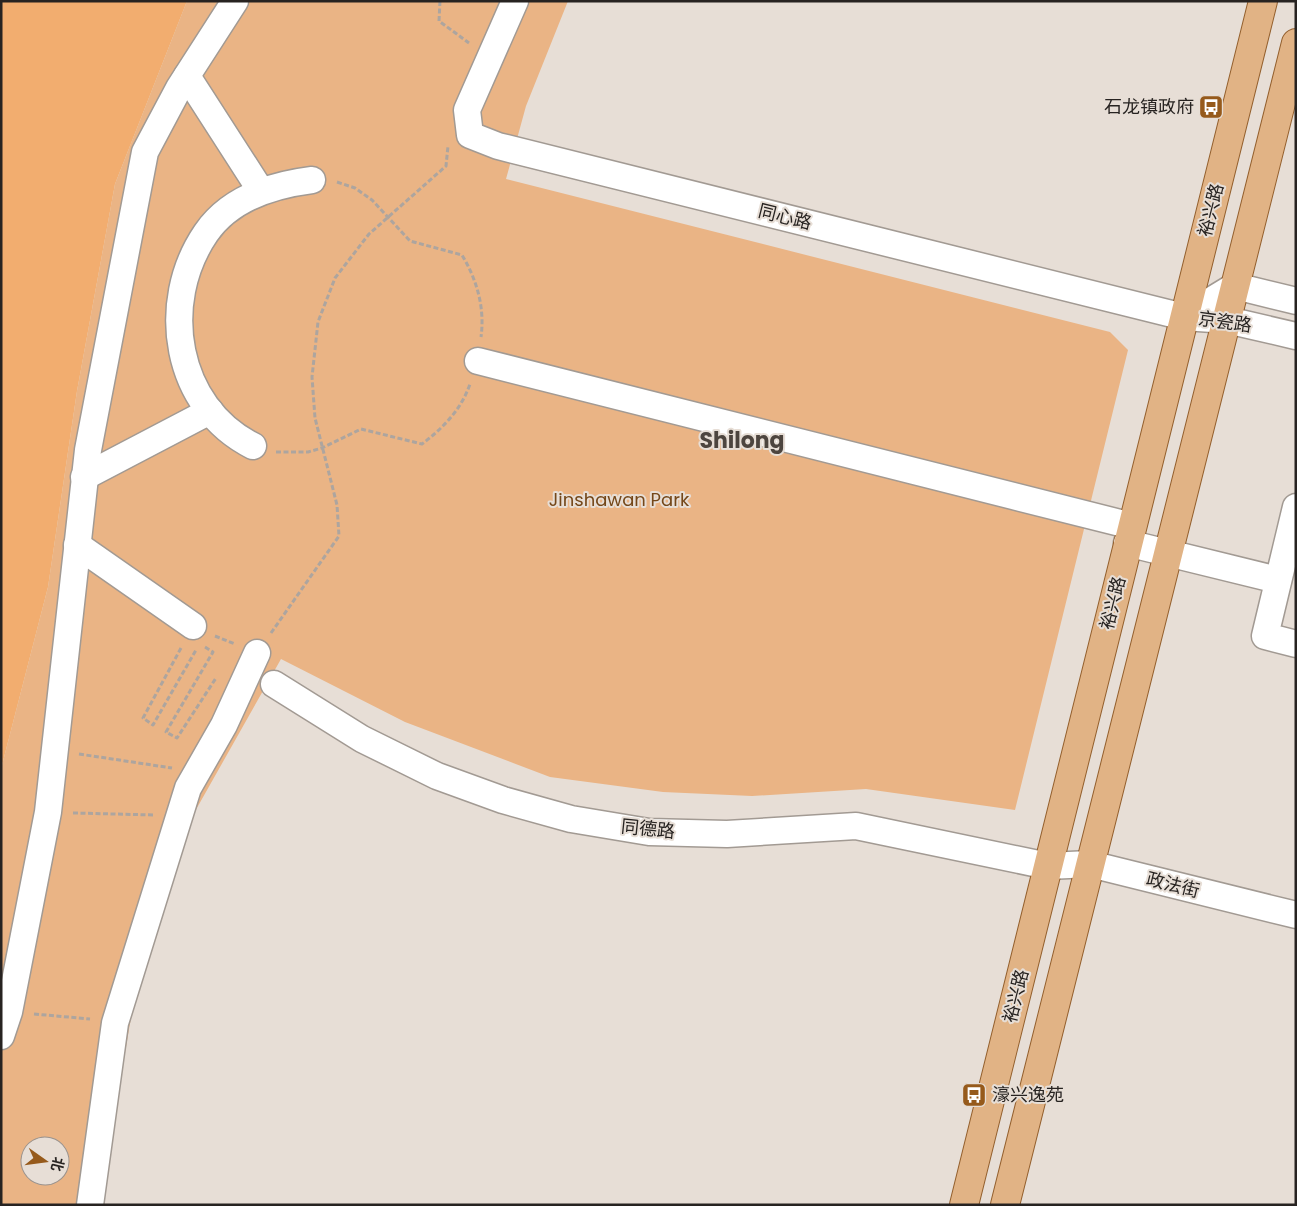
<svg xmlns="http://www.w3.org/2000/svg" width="1297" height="1206" viewBox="0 0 1297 1206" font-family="Poppins,'Noto Sans SC',sans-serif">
<rect width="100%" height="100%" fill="#e7ded6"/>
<path fill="#eab485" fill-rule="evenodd" d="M187,1H568L526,106L506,179L1110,332L1128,350L1015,810L866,789L752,796L663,792L550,777L405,722L281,659L176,845L133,1006L99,1205H1V769L48,587L77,391L115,184ZM30,1146H60V1176H30Z"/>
<polygon fill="#f2ad6f" points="1,1 187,1 115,184 77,391 48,587 1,769"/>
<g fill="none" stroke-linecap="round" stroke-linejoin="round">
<defs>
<g id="minor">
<polyline points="515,1 467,110 470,135 498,146 1184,317 1227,320 1296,336"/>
<polyline points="187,76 261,191"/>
<polyline points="1184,317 1235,286 1296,301"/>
<polyline points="478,361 1132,526"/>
<path d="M253,446C175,407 158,303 206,233C230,198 272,185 312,180"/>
<polyline points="84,477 210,411"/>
<polyline points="1296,507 1265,636 1296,644"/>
<polyline points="1127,543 1278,580"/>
<polyline points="77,545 193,626"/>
<polyline points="274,684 362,739 437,776 503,800 571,819 649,832 727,834 856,826 1048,866 1090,864 1296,915"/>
<polyline points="1,1036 9,1012 48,812 88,450 145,152 179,88 235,1"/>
<polyline points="90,1205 115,1023 188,788 224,725 257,653"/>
</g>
<g id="major">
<polyline points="964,1205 1263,1"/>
<polyline points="1005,1205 1296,43"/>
</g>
</defs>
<use href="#minor" stroke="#a29a93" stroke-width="29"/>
<use href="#major" stroke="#935f2d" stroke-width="30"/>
<g stroke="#ada59f" stroke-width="3" stroke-dasharray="5 2.5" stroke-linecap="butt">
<polyline points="440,1 439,21 469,43"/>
<path d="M337,182L355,188L372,200L410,241L462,255C477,280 485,308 481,337"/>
<path d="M276,452H308L322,448L361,429L422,444C443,428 461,410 470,384"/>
<polyline points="271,633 339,536 337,505 315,418 312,377 318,322 335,278 369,234 446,166 448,146"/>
<polyline points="215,636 235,644"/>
<polyline points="205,647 213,652 166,732 177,738 216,678"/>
<polyline points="181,648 143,718 153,725 196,650"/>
<polyline points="79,754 172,768"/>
<polyline points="73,813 155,815"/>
<polyline points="34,1014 90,1019"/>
</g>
<use href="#minor" stroke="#fff" stroke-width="26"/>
<use href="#major" stroke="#e1b385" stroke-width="28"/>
</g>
<defs>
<symbol id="bus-square" viewBox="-11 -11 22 22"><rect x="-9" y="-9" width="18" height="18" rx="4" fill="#965a1b" stroke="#e7ded6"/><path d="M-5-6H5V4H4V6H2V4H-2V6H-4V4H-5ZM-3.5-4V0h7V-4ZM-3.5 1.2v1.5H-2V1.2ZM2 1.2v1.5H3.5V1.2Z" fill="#fff"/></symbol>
</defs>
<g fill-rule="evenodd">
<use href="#bus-square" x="1197" y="93" width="28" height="28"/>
<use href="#bus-square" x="960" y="1081" width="28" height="28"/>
</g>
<g text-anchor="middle" stroke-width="4" stroke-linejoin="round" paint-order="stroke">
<g font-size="18" fill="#272321" stroke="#e7ded6" text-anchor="end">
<text x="1194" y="113">石龙镇政府</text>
<text x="992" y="1101" text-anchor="start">濠兴逸苑</text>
</g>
<g font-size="18" fill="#272321" stroke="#e7ded6">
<text transform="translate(1211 210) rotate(-76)" y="6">裕兴路</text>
<text transform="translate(785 217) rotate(14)" y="6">同心路</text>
<text transform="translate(1225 322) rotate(8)" y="6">京瓷路</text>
<text transform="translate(1113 603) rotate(-76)" y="6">裕兴路</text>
<text transform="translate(648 829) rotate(6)" y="6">同德路</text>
<text transform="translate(1173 885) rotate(14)" y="6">政法街</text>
<text transform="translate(1016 996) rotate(-76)" y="6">裕兴路</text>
</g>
<g font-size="18" fill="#744719" stroke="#e7ded6">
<text x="619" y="506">Jinshawan Park</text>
</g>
<g font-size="22" font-weight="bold" fill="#4d453f" stroke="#e7ded6">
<text x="742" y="448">Shilong</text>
</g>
</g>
<rect width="1297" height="1206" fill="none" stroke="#272321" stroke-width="5"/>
<g transform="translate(45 1161) rotate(104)"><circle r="24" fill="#e7ded6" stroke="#9a938e"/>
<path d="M0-4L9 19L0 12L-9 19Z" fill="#965a1b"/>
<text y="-8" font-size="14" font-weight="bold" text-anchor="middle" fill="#272321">北</text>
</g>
</svg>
